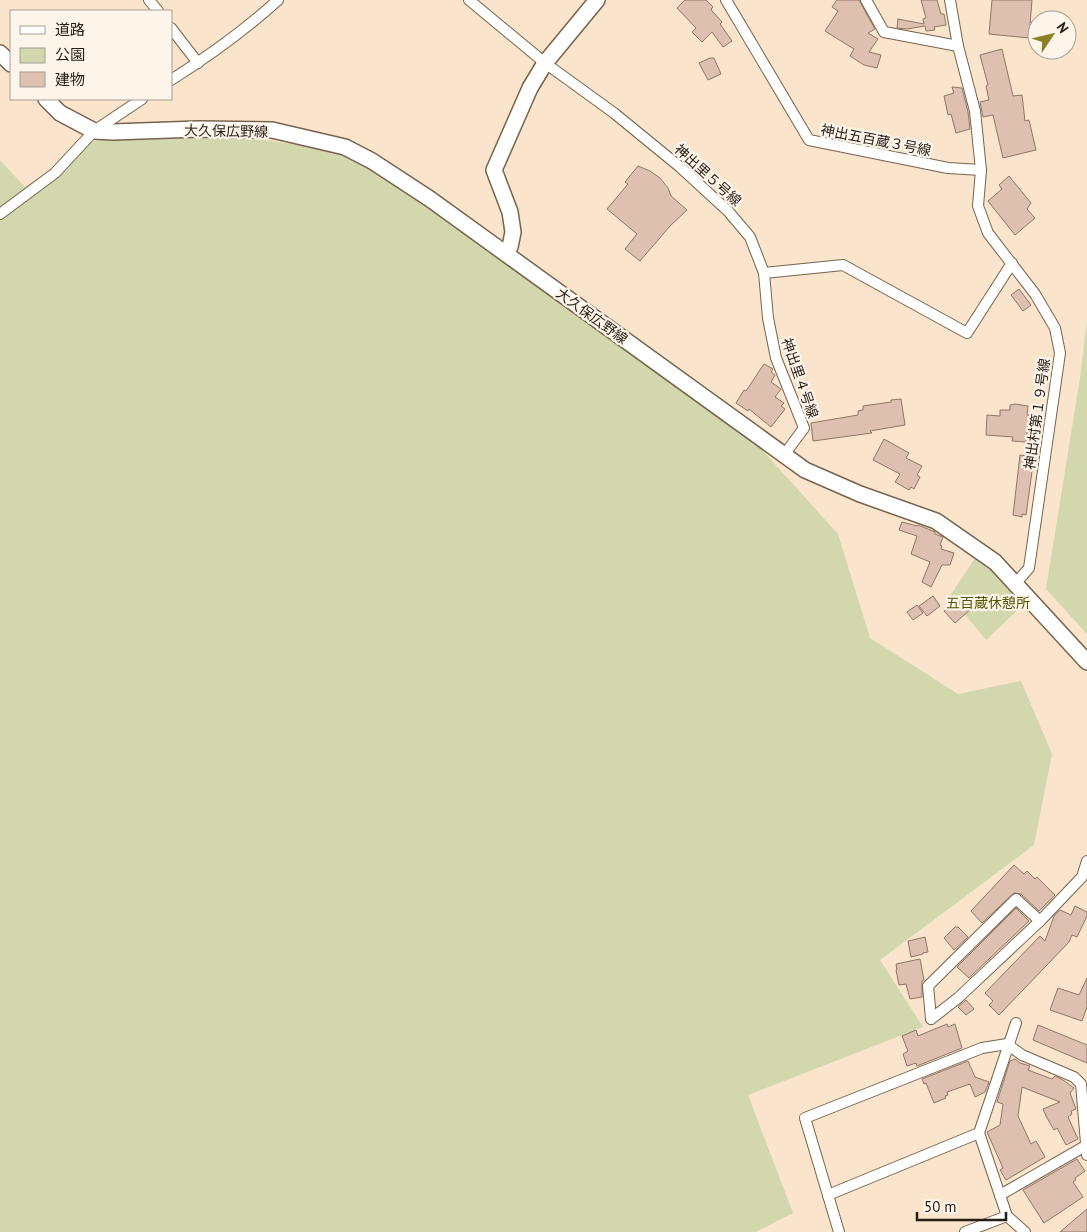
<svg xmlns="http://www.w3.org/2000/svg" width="1087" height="1232" viewBox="0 0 1087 1232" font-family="'PT Sans','Noto Sans JP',sans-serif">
<rect width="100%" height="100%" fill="#fae4cb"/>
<g fill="#d3d7ae">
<polygon points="198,129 340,152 425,203 754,441 838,534 870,638 958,694 1021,681 1052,754 1034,845 880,960 923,1027 748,1095 793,1213 756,1232 0,1232 0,160 25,187 94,141"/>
<polygon points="1087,321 1087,634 1046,589 1080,378"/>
<polygon points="975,558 997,575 1024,604 986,640 950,596"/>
</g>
<g fill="#ddc0af" stroke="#907666">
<polygon points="685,0 706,0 713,7 711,9 712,11 722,22 720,24 732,41 723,47 712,32 702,42 692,32 696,28 677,8"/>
<polygon points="837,0 859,0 875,29 868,33 878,39 869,52 881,55 877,68 864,65 850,56 854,49 825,31 838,11 832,7"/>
<polygon points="921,0 937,0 941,14 944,14 946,25 934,27 935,30 926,31 925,26 907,29 897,28 898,19 924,24 923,19 926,18"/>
<polygon points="992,0 1032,0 1029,38 989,34"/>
<polygon points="1002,49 1013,96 1022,95 1025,121 1029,120 1036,150 1003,158 993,115 983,117 980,102 989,100 986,86 988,85 980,55"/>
<polygon points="710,58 714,58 721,74 708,80 699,63"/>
<polygon points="952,87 962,88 968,112 970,129 956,133 951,114 948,115 944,96 954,93"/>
<polygon points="638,166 650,171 660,178 668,188 671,196 687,210 670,226 640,261 625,249 637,234 607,209 628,184 625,182"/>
<polygon points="1009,176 1031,203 1027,209 1035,218 1015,235 988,201 1002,189 999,185"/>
<polygon points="1019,289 1031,305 1023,311 1011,295"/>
<polygon points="764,364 773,369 771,372 775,375 771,382 781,389 775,397 784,403 781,406 785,409 771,427 749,409 748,411 736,403 744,390 746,391"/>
<polygon points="901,399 905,425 870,431 872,433 813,441 811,423 858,415 858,411 863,410 863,406 891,402 891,400"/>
<polygon points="1015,404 1028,406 1027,415 1029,415 1026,442 1012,441 1013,437 986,435 987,415 1000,416 1000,410 1010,410 1010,405"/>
<polygon points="884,439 909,453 906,458 922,466 917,475 920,477 914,489 911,487 909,490 895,482 900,474 873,460"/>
<polygon points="1020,455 1034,457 1026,515 1022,514 1022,517 1013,515"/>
<polygon points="902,522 917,526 918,525 935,532 935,534 943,537 940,545 942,546 941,549 954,553 950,565 942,565 931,587 922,582 930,562 911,554 917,536 899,530"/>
<polygon points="933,596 940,606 927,616 919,606"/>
<polygon points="961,597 971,609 955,623 944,611"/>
<polygon points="917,605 923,613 913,620 907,612"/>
<polygon points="1014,865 1024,874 1027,871 1035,879 1037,877 1055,895 1039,911 1021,894 1014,893 982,923 971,911"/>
<polygon points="1075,906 1087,912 1087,916 1077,937 1072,935 1069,942 999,1015 989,1005 993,1001 985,993 1040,936 1045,941 1054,916 1060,910 1071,915"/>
<polygon points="1016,908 1029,921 969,978 957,967"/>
<polygon points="955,927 958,927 968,937 954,950 944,938"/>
<polygon points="925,937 928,952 923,953 923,954 911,957 908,941"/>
<polygon points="920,959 924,980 922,981 922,997 910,999 906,984 899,985 896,970 897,970 896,964"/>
<polygon points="1087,978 1087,1007 1082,1021 1050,1010 1058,988 1079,995"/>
<polygon points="966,1000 974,1009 966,1015 958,1007"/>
<polygon points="947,1024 948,1027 955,1024 962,1048 917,1066 916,1063 907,1066 903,1054 908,1051 902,1036 916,1030 918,1036"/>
<polygon points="1038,1025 1087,1045 1087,1063 1033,1040"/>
<polygon points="1015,1059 1020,1063 1030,1066 1028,1070 1052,1079 1055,1076 1063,1080 1074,1088 1070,1093 1076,1109 1071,1111 1072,1114 1068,1117 1078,1139 1066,1145 1057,1128 1054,1130 1047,1118 1043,1109 1060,1102 1022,1087 1018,1116 1031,1144 1036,1141 1045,1157 1006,1180 1000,1170 1003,1168 987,1132 1000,1125 1003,1104 997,1102 1010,1061"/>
<polygon points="968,1061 975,1077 989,1082 985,1092 975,1097 970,1084 947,1092 948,1095 945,1096 946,1098 934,1103 926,1083 924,1084 922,1079"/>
<polygon points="1077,1159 1085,1171 1075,1178 1076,1180 1073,1182 1083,1197 1044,1223 1023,1190"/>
<polygon points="1087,1209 1087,1232 1060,1232"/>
</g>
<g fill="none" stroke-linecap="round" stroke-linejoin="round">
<defs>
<g id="street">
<polyline points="149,0 158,11"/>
<polyline points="469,0 545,63 614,113 680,167 728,211 750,237 764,273 843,265 967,333 1012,263"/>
<polyline points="726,0 809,140 948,168 981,170"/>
<polyline points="866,0 884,32 958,46"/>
<polyline points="950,0 958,46 975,111 981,170 978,206 988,233 1035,294 1055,328 1060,353 1029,568 1015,584"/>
<polyline points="171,28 198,63"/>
<path d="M171,80C209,56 245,30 278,0"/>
<polyline points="0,214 55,173 94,131 142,99"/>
<polyline points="764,273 768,318 776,358 804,428 784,455"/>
<polyline points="931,1019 958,998 1040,921 1082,877 1087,861"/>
<polyline points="931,1019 928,986 1016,899 1040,921"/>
<polyline points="1016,1023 979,1133 1007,1216 1025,1232"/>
<polyline points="828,1195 979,1133"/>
<polyline points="1000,1195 1087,1145"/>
<polyline points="839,1232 805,1118 982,1048 1007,1044 1022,1055 1074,1077 1081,1084 1087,1155"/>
<polyline points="965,1232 1007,1216"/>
</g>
<g id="secondary">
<polyline points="0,53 11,64"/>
<polyline points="46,99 60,113 94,131 113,132 198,129 272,130 345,147 372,161 430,199 805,470 860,494 936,521 995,562 1087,662"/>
<polyline points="510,247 513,232 510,212 494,170 530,88 545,63 597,0"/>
</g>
</defs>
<use href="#street" stroke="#76634d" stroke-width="12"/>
<use href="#secondary" stroke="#76634d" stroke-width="18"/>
<use href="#street" stroke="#fff" stroke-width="10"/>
<use href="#secondary" stroke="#fff" stroke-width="15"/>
</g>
<g text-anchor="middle" stroke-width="4.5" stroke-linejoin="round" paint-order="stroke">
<g font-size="14" fill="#261e15" stroke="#fdf4ea">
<text transform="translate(226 131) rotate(1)" y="5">大久保広野線</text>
<text transform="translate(876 140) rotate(11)" y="5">神出五百蔵３号線</text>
<text transform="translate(708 175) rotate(42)" y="5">神出里５号線</text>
<text transform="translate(592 316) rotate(36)" y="5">大久保広野線</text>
<text transform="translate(800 378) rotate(71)" y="5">神出里４号線</text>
<text transform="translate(1037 414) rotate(-82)" y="5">神出村第１９号線</text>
</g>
<g font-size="14" fill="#545500" stroke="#fdf4ea">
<text x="988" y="608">五百蔵休憩所</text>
</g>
</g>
<rect x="10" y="10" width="162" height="90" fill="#fdf4ea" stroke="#a79e95"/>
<rect x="20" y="26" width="25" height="8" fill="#ffffff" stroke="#a79e95"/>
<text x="55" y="35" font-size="15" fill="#261e15">道路</text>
<rect x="20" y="48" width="25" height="15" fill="#d3d7ae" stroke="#a79e95"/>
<text x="55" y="60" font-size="15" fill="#261e15">公園</text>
<rect x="20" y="72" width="25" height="15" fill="#ddc0af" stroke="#a79e95"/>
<text x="55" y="85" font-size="15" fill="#261e15">建物</text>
<g transform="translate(1052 35) rotate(55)"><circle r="24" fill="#fdf4ea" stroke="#a79e95"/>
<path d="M0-4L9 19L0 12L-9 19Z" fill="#8b8027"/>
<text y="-8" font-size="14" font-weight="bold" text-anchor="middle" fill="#261e15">N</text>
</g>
<path d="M917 1212v8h89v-8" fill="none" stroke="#261e15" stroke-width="2.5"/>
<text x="924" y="1212" font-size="15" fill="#261e15" stroke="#fdf4ea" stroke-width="4" paint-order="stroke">50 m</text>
</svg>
